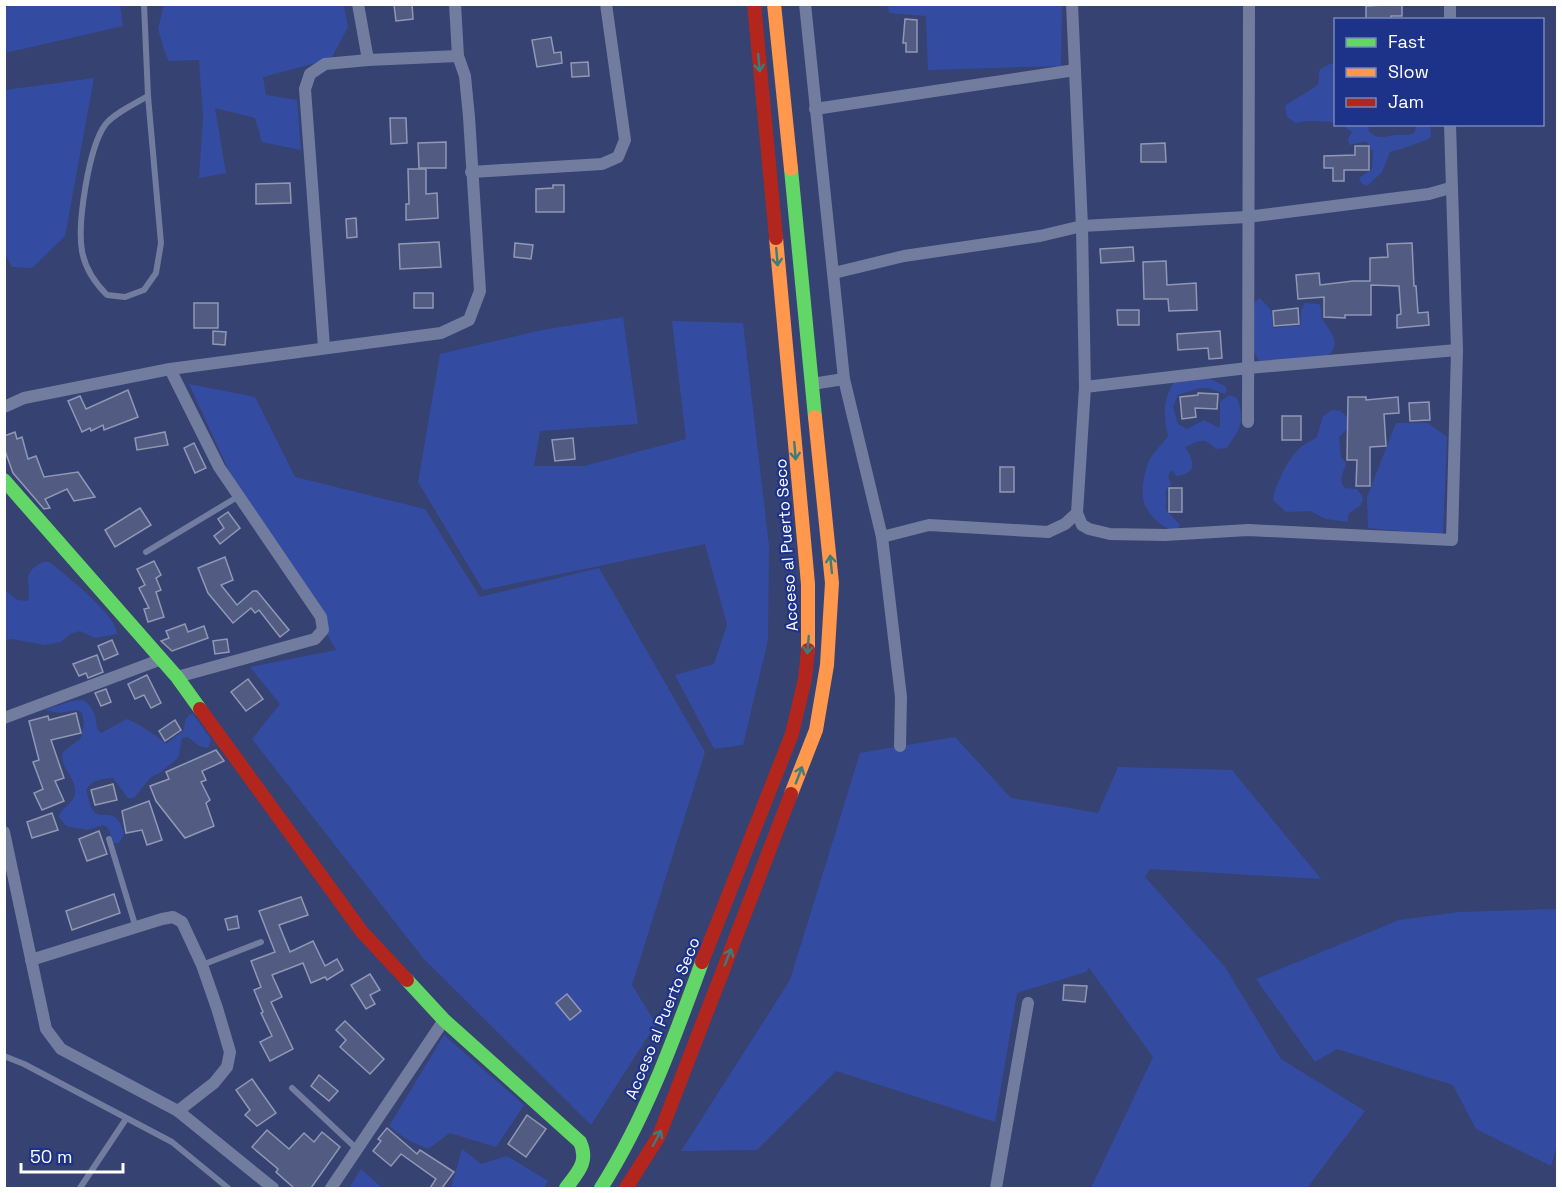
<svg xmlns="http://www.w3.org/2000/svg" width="1562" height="1193" viewBox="0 0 1562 1193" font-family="'Space Grotesk',sans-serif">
<rect width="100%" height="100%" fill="#364272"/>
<g fill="#334ca2">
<polygon points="164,4 344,5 348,27 331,59 263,77 266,95 297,100 301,150 262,142 255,118 215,108 226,173 199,178 203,117 199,60 169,61 164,50 158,29"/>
<polygon points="4,5 120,5 123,26 5,53"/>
<polygon points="888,5 1062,5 1061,66 928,70 926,16 889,13"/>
<path d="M1330,64H1335V122C1322,122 1311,119 1296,123L1287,117L1285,106C1291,101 1317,87 1318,84C1320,79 1318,75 1320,69Z"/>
<polygon points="94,78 65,236 32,268 12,267 4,252 5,90"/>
<path d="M1342,125H1368L1369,132C1380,141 1387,135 1399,135C1406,134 1408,136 1414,133L1417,125H1430L1431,137C1427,141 1398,150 1390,152L1382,172L1367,186L1362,184L1359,178L1372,169L1373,152L1366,141L1349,145L1348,139L1352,132Z"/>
<path d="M1260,298L1271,310L1273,328L1301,325V311L1305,303L1319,304L1321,308V317C1328,328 1344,345 1327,356L1261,364L1254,352V308L1255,302Z"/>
<polygon points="623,317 638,424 540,431 534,466 584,466 686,439 672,321 743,323 769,546 768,640 743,745 714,749 675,675 714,664 727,625 705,544 483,590 418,482 440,354 542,330"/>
<path d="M1208,378L1225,386L1227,391L1225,394L1208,388H1199L1178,395L1173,407L1178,424L1187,429L1204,420L1219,428L1220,426V402L1229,395L1237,398C1246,421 1240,429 1227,448L1216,449C1203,436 1200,441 1185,447C1195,462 1197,474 1176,476L1173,471L1170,472L1168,476L1171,484L1166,490V510L1180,525L1177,530C1164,531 1151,517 1145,505C1140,494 1144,474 1148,463C1152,453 1162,445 1168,436C1163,417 1163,399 1174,382Z"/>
<polygon points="189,384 255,397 295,477 425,509 480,597 599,568 705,752 632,985 656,1024 591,1125 423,958 252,739 280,704 250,667 336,650 291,570 230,473"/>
<path d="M1332,410L1340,411L1351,420L1349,427L1339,437L1341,457L1346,463C1344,472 1337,480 1345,488L1357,489L1363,498L1361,505L1348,514V522L1326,519L1310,511L1286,512L1273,500C1275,486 1287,461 1297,451C1302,444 1311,442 1317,437L1323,416Z"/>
<polygon points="1396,423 1428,423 1447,437 1443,535 1368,528 1367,497"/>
<path d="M43,562H49L53,565C68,577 118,617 117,634L95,638L80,631L70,634L61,642L45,645L12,639L5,640V590L17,600L28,601C32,583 19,574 43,562Z"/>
<path d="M83,700C94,707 96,717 97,729L101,733L127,719C141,725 154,734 166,744L184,730L185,720L190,714H193L211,739L208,748L199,746L188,737L182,738L178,758L161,772L151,777L134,798H128L113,778C100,779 94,779 86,789C88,795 89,804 92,809C102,824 115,802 124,834L119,843H114L108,828L103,825L87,830L66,826L59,817C61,807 74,804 75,793C77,778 59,768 63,752L81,738L84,724L82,712L76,710L60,713L44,710L72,701Z"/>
<polygon points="955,737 1011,798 1098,813 1118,767 1232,770 1321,879 1150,869 1145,877 1225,967 1281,1059 1365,1111 1307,1188 1091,1188 1153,1057 1089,968 1086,972 1017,993 995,1122 836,1071 757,1150 681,1151 790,980 860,753"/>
<polygon points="1557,909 1558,1142 1551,1166 1476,1129 1453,1085 1337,1049 1315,1062 1256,979 1399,920 1460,912"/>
<polygon points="444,1035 524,1105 496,1147 450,1133 428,1149 406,1139 389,1126"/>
<polygon points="462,1149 481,1164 507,1156 548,1181 544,1188 451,1188"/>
<polygon points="361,1169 382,1188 349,1188"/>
</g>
<g fill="#525b82" stroke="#9198b4" stroke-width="1.5">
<polygon points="412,4 413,19 396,21 394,5"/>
<polygon points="1402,4 1402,16 1391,16 1391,20 1366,20 1366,6"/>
<polygon points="905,19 917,20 917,52 906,52 906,43 903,43"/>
<polygon points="551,37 554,53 561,52 562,63 537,67 532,40"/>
<polygon points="588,62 589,76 572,77 571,63"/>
<polygon points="390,118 406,118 407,143 391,144"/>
<polygon points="446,142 446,168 419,168 418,143"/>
<polygon points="1165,143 1166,162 1141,162 1141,144"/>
<polygon points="1355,146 1369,146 1369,170 1344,170 1344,181 1333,181 1333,168 1324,168 1324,156 1355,155"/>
<polygon points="408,169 426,169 426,194 437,193 438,218 406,220 406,204 409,204"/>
<polygon points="290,183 291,203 256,204 256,184"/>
<polygon points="553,185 564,185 564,212 536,212 536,189 553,188"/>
<polygon points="356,218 357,237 347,238 346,219"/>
<polygon points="439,242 441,267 400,269 399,244"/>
<polygon points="515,243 533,245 531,259 514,257"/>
<polygon points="1412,243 1414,286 1416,286 1418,313 1428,312 1429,325 1397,328 1397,315 1401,314 1399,286 1371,285 1371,315 1345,315 1345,318 1324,317 1324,297 1298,299 1296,275 1319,273 1320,285 1353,281 1370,281 1370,258 1388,257 1387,244"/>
<polygon points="1133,247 1134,261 1101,263 1100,249"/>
<polygon points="1166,261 1167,285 1196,283 1197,310 1169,311 1168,299 1144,299 1143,262"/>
<rect x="414" y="293" width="19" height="15"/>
<rect x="194" y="303" width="24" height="25"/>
<polygon points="1298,308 1299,324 1274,326 1273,311"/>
<polygon points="1117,310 1139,310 1139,325 1118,325"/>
<polygon points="213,331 226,332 225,345 213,344"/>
<polygon points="1220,331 1222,358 1209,359 1208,348 1178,350 1177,334"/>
<polygon points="128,390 138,417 104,430 103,425 91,431 90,428 82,432 68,401 80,396 86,409"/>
<polygon points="1198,393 1218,394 1217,409 1195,408 1196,417 1182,419 1180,397 1198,395"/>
<polygon points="1348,397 1366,397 1366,400 1398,397 1399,413 1384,414 1386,446 1370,447 1370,486 1356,486 1357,460 1347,460"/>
<polygon points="1429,402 1430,420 1410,421 1409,403"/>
<rect x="1282" y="416" width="19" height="24"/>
<polygon points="15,432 17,439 22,437 28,459 36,456 44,477 78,472 95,497 74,501 67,489 45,499 50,508 44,509 13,473 4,448 4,436"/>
<polygon points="165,432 168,445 137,450 135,438"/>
<polygon points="573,438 575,459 555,461 552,440"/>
<polygon points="194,443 206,468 195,473 184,448"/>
<rect x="1000" y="467" width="14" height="25"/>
<rect x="1169" y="488" width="13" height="24"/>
<polygon points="140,508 151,525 115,547 105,530"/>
<polygon points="228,512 240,528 220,544 214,536 224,528 218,519"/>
<polygon points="225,557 233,580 221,585 237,605 253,591 257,591 289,630 280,637 259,610 255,613 251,608 233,623 208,593 198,568"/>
<polygon points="154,561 161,575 156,578 161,590 156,592 164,617 148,622 144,609 149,608 139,588 145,585 137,569"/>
<polygon points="185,624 188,632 204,626 208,638 172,651 161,641 169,638 166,631"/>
<polygon points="227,639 229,652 215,654 213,641"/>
<polygon points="112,640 118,654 104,660 98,646"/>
<polygon points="97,655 103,672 88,678 86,673 79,676 73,664"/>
<polygon points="147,675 161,703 151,708 144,695 135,699 128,684"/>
<polygon points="248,679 263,699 246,711 231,692"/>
<polygon points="106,689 111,702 101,706 95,693"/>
<polygon points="76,713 81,733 51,740 64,778 55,781 64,801 42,810 34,793 43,789 33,762 39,760 29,721 48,716 49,720"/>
<polygon points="175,720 181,730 165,741 159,731"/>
<polygon points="216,750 224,761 202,771 206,780 201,782 210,800 206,803 214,826 185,838 156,801 150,786 169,779 166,772"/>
<polygon points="113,784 117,800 95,805 91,790"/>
<polygon points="149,801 162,840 147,845 142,830 126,833 122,811"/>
<polygon points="52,813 58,830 32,838 27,822"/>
<polygon points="99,831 107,854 87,861 79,839"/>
<polygon points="114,894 120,913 72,930 66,911"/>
<polygon points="301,897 308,915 279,925 290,952 313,941 325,966 337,959 343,970 327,980 325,977 311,983 303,963 272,975 282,997 271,1002 293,1049 270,1061 260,1042 272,1036 261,1013 263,1012 254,990 261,987 251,961 275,952 259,911"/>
<polygon points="237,916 239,928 228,930 225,919"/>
<polygon points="370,974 380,990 370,995 375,1004 366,1009 351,985"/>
<polygon points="1064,985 1087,986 1085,1002 1063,1000"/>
<polygon points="567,994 581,1011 570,1020 556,1003"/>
<polygon points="345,1021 384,1059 370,1074 340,1047 346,1040 336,1030"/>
<polygon points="319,1075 338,1091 329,1101 311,1086"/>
<polygon points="252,1079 276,1113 257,1126 245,1115 250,1110 236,1090"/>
<polygon points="527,1115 546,1129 526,1157 508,1144"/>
<polygon points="387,1128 417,1154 420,1150 454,1172 442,1188 430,1188 436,1179 401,1154 391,1166 373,1151 381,1141 378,1139"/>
<polygon points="267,1130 289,1149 304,1133 314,1142 322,1132 340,1147 311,1188 294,1188 276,1172 278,1169 252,1147"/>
</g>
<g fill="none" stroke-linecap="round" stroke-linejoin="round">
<g stroke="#727c9e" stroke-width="6">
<path d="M144,4L148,96L161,243L156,273L144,290L125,297L107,295C95,283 85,268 82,251C77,223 89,147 105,125C113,114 136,103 148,96"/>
<polyline points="146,552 239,496"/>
<polyline points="109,839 136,928"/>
<polyline points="202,965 261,942"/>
<polyline points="4,1056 24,1064 172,1142 228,1188"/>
<polyline points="292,1088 357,1149"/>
<polyline points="80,1188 126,1119"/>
</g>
<g stroke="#727c9e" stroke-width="12">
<polyline points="358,4 368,60 458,56"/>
<polyline points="805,4 844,379 882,537 901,697 900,746"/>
<polyline points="1450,4 1450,20"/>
<polyline points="815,109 1075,70"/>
<polyline points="471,172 602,164 618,157 625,140 606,4"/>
<polyline points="834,273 904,256 1040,236 1082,226 1247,217 1429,194 1450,188"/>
<polyline points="324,347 305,89 310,74 325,64 368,60"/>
<polyline points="170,369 219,467 321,617 323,630 315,639 177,677"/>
<polyline points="812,384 844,379"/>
<polyline points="1085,387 1248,368 1457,350"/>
<polyline points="4,407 24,398 170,369 441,333 469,320 480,291 469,117 465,76 458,56 455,4"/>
<polyline points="1248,422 1249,4"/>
<polyline points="1077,513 1082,525 1089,529 1110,534 1165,535 1248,530 1452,540 1457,350 1450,124"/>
<polyline points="882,537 929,525 1048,532 1065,524 1077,513 1085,387 1082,226 1072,4"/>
<polyline points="4,718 162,659"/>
<polyline points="4,832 46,1029 61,1049 178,1111 273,1188"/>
<polyline points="31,960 162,919 173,917 182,922 202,965 217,1008 230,1052 227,1067 214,1083 178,1111"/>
<polyline points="331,1188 444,1020"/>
<polyline points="996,1188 1028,1003"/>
</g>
<g stroke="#63d668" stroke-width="14">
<polyline points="791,169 815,417"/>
<polyline points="4,480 177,677 200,709"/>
<path d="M407,980L444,1020L580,1142C589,1162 578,1172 566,1188"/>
<path d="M601,1188C645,1119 674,1039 702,962"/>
</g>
<g stroke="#ff974d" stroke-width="14">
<polyline points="774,4 791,169"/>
<polyline points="776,238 808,584 808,650"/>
<polyline points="791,794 816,730 827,665 832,583 815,417"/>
</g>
<g stroke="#b3261e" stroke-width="14">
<polyline points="754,4 776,238"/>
<polyline points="200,709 362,932 407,980"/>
<polyline points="702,962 792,734 805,679 808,650"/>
<polyline points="626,1188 659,1136 791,794"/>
</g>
</g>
<defs><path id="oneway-shaft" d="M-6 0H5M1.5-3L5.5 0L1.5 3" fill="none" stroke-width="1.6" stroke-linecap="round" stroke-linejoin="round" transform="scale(1.5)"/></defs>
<g stroke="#3c7c7b">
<use href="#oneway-shaft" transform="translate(759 63) rotate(85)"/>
<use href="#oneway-shaft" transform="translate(777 257) rotate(85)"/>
<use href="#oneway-shaft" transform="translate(795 451) rotate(85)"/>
<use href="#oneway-shaft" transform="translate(831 564) rotate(-96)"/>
<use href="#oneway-shaft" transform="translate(808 645) rotate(95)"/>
<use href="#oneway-shaft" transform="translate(799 775) rotate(-69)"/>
<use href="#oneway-shaft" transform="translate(728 957) rotate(-68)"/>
<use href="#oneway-shaft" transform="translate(657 1138) rotate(-62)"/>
</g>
<g text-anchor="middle" stroke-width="4.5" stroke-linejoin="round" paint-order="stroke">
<g font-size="16" fill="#fff" stroke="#1d338a">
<text transform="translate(786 545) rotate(-94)" y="6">Acceso al Puerto Seco</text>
<text transform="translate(662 1018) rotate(-68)" y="6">Acceso al Puerto Seco</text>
</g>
</g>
<rect width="1562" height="1193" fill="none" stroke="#ffffff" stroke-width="12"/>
<rect x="1334" y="18" width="210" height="108" fill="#1d338a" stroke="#7785b9" stroke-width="1.5"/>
<rect x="1346" y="38" width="30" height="9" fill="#63d668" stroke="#7785b9" stroke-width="1.5"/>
<text x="1388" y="48" font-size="18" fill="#ffffff">Fast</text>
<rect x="1346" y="68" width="30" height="9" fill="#ff974d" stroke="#7785b9" stroke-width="1.5"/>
<text x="1388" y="78" font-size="18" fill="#ffffff">Slow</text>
<rect x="1346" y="98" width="30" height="9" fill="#b3261e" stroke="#7785b9" stroke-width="1.5"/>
<text x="1388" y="108" font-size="18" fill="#ffffff">Jam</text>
<path d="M21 1163v9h102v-9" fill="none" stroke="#ffffff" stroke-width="3"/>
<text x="30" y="1163" font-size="18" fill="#ffffff" stroke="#1d338a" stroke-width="4.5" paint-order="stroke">50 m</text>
</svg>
